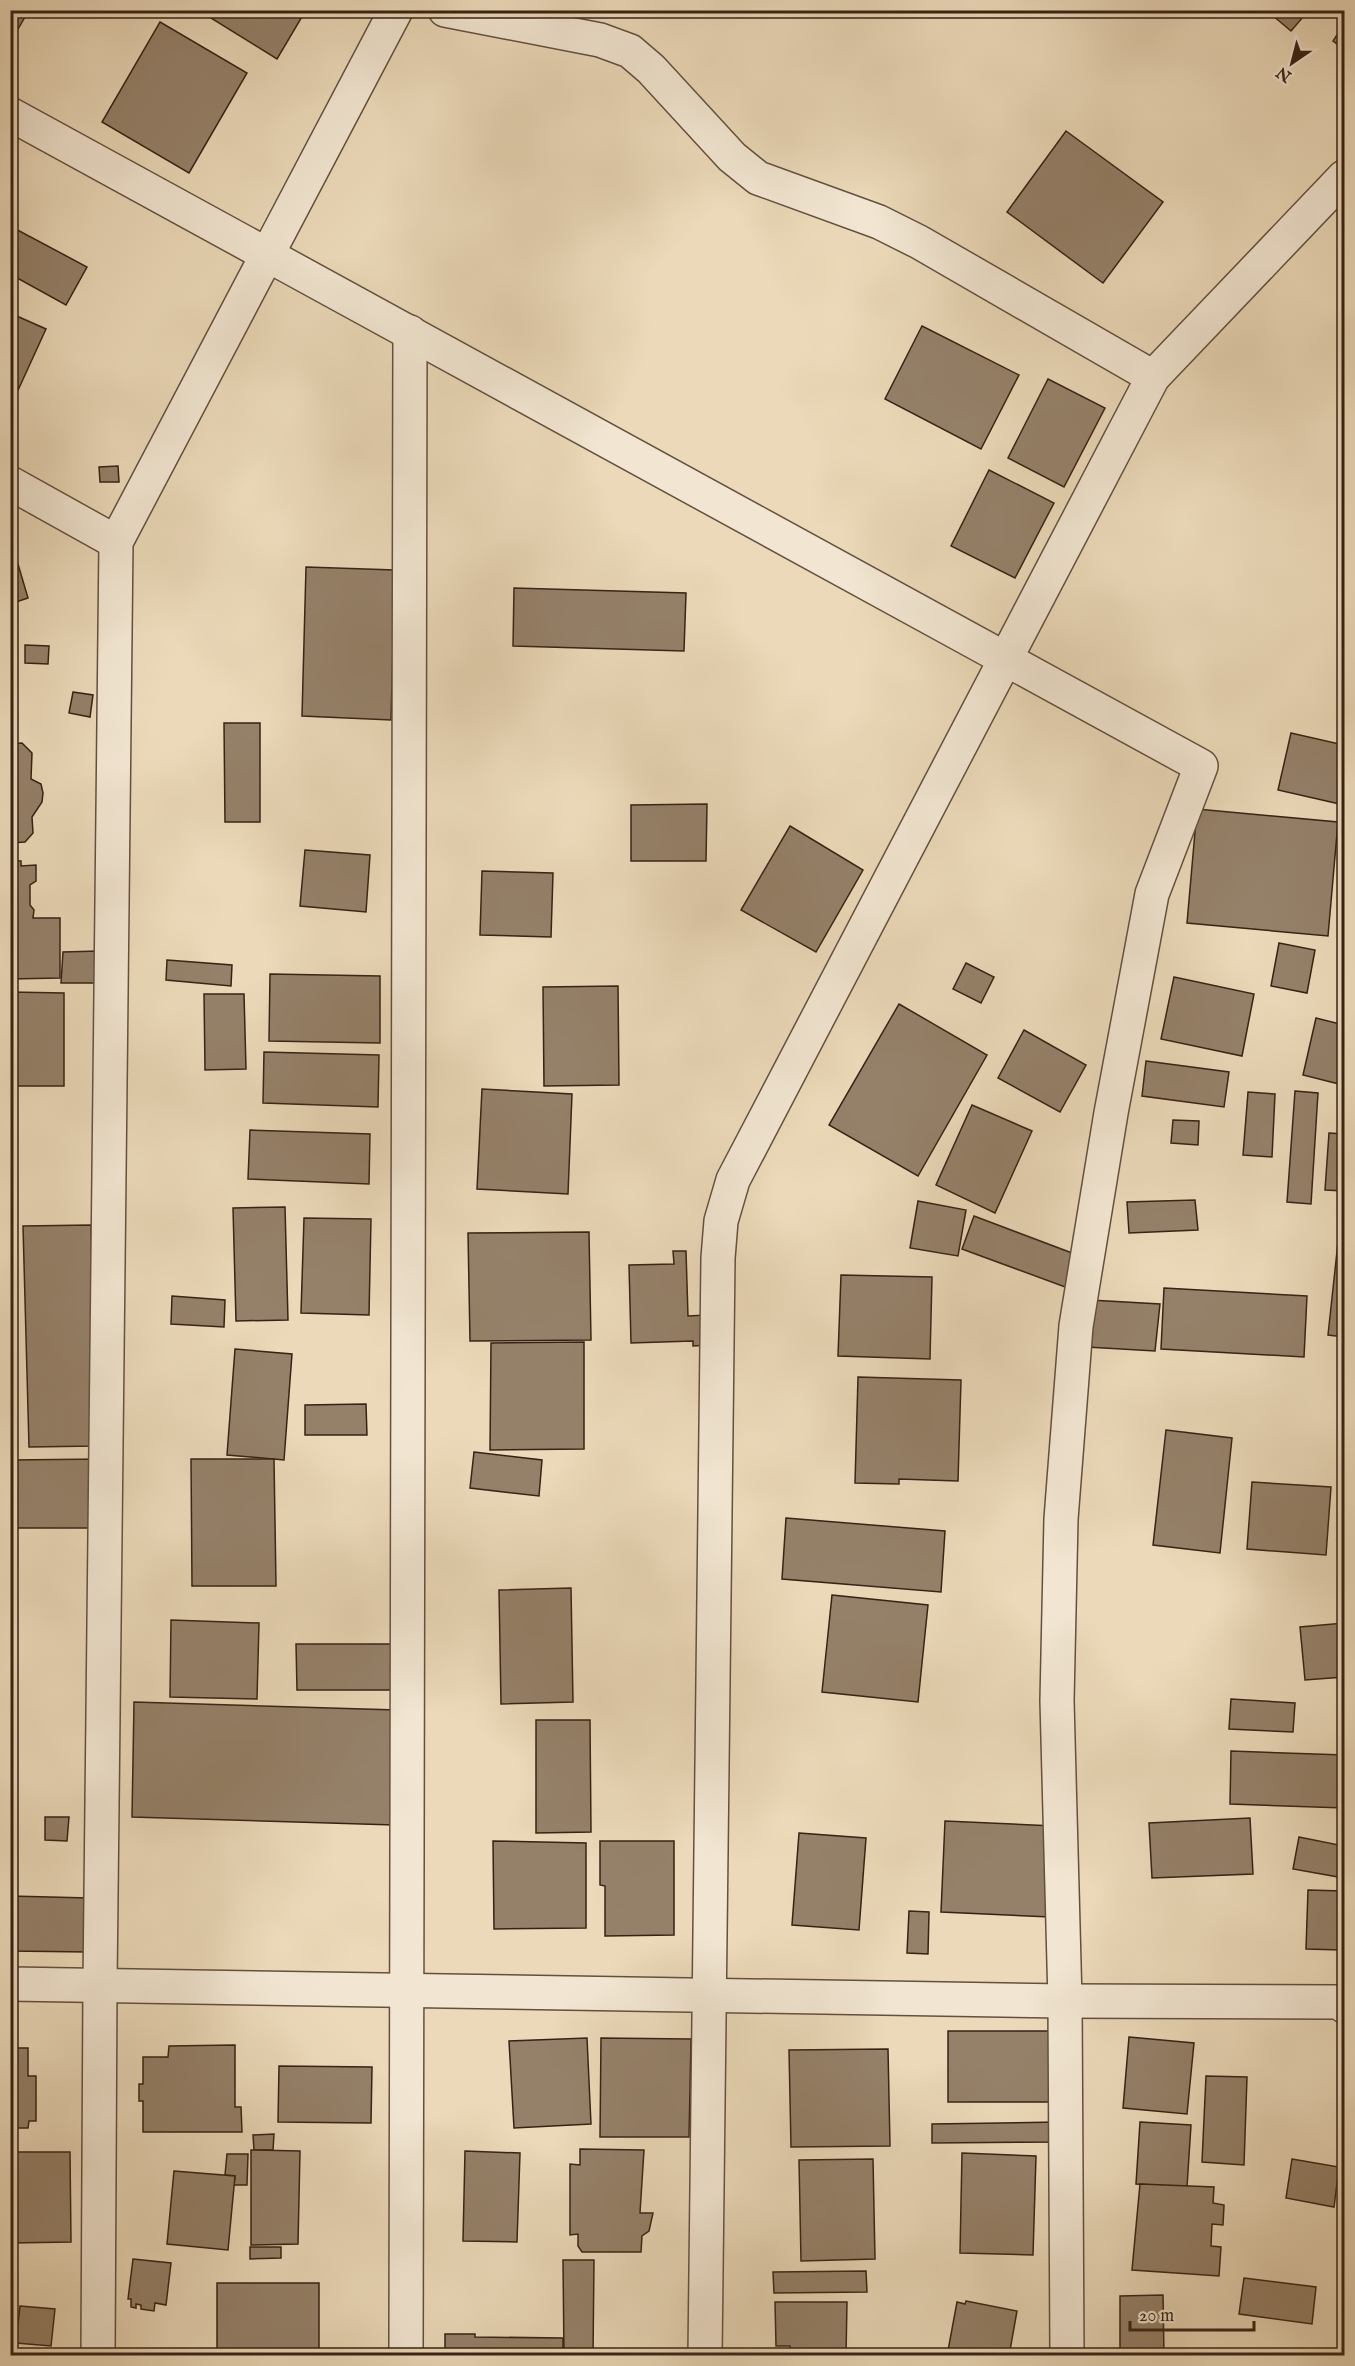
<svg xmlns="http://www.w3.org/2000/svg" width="1355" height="2366" viewBox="0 0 1355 2366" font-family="'IM FELL English',serif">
<rect width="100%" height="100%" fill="#ebd9b9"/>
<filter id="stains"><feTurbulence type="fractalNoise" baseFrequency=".00333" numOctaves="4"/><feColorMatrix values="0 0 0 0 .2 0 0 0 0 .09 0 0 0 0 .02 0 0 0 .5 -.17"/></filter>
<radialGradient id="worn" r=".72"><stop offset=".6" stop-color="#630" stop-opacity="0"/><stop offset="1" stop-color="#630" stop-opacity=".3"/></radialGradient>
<g fill="#95816a" stroke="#372215" stroke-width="1.5">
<polygon points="10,10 29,10 10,43"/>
<polygon points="198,10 306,10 277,59"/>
<polygon points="1266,10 1309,10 1291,31"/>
<polygon points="160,22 247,73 189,173 102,122"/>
<polygon points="1344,24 1344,49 1333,41"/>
<polygon points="1066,131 1163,202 1103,283 1007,212"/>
<polygon points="10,226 87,267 66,305 10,274"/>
<polygon points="10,313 46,329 14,399 10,397"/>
<polygon points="922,326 1019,375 981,449 885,399"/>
<polygon points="1048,379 1105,408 1064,487 1008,458"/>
<polygon points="118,466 119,482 100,482 99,467"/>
<polygon points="989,470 1054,503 1015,578 951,546"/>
<polygon points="10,537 28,598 10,604"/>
<polygon points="306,567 395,570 391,720 302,716"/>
<polygon points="514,588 686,593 684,651 513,646"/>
<polygon points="25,645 49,646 48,664 25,663"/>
<polygon points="73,692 93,695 90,717 69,713"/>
<polygon points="224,723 260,723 260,822 225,822"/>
<polygon points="1291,733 1344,745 1344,805 1278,790"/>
<polygon points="22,743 32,753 31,779 41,784 43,793 42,802 32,817 33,833 25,842 10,843 10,744"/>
<polygon points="707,804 706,861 631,861 631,805"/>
<polygon points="1197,809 1338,822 1328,936 1187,923"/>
<polygon points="790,826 863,870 816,952 741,910"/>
<polygon points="305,850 370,855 366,912 300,906"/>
<polygon points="10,861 21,861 21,866 36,865 36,881 30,885 30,905 34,910 33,918 60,918 60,978 10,979"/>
<polygon points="482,871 553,873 551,937 480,935"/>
<polygon points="1279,943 1315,950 1307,993 1271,986"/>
<polygon points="98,951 96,983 61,983 63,952"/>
<polygon points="167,960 232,965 231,986 166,980"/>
<polygon points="966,963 994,977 981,1003 953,989"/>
<polygon points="270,974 380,976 380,1043 269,1041"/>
<polygon points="1174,977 1254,994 1242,1056 1161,1039"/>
<polygon points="618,986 619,1085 544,1086 543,987"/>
<polygon points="10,992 64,993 64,1086 10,1086"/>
<polygon points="204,994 244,994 246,1069 205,1070"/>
<polygon points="899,1004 987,1055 918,1176 829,1125"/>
<polygon points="1316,1018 1344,1025 1344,1060 1339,1084 1303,1075"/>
<polygon points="1024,1030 1086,1065 1060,1112 998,1078"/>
<polygon points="264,1052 379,1055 378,1107 263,1103"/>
<polygon points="1146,1061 1229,1072 1224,1107 1142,1096"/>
<polygon points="482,1089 572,1094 568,1194 477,1189"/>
<polygon points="1295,1091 1318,1093 1311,1204 1287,1202"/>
<polygon points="1248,1092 1275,1094 1272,1157 1243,1155"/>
<polygon points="972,1105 1032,1131 995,1213 936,1185"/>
<polygon points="1173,1120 1199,1121 1198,1145 1171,1143"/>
<polygon points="250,1130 370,1134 369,1184 248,1179"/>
<polygon points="1329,1133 1344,1134 1344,1191 1325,1190"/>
<polygon points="1195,1200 1198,1230 1129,1233 1127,1202"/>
<polygon points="918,1201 966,1210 958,1256 910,1248"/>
<polygon points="1342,1205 1344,1206 1344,1337 1328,1335"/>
<polygon points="285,1207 288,1320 236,1321 233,1208"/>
<polygon points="974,1216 1080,1256 1068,1288 962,1249"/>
<polygon points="304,1218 371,1219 369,1315 301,1313"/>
<polygon points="91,1225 96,1446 29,1447 23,1226"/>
<polygon points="589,1232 591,1340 470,1341 468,1233"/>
<polygon points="673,1251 686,1251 688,1316 707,1315 708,1345 693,1346 693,1341 631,1343 629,1265 674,1264"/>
<polygon points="841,1275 932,1277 930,1359 838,1356"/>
<polygon points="1164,1288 1307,1296 1304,1357 1161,1349"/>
<polygon points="172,1296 225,1300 224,1327 171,1324"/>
<polygon points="1090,1300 1160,1304 1155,1351 1087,1347"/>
<polygon points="584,1342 584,1449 490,1450 491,1343"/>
<polygon points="235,1349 292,1354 284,1460 227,1455"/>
<polygon points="858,1377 961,1380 958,1481 899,1479 899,1484 855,1483"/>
<polygon points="366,1404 367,1435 305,1435 305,1405"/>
<polygon points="1166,1430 1232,1438 1220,1553 1153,1545"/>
<polygon points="474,1452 542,1460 539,1496 470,1488"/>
<polygon points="102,1459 102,1528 10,1528 10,1460"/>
<polygon points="191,1459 274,1459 276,1586 192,1586"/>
<polygon points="1252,1482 1331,1487 1326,1555 1247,1549"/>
<polygon points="786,1518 945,1531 941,1592 782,1579"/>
<polygon points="571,1588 573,1702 501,1704 499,1590"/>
<polygon points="832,1595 928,1605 918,1702 822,1692"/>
<polygon points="171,1620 259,1623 257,1699 170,1697"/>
<polygon points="1344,1623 1344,1677 1305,1680 1300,1627"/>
<polygon points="296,1644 395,1644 396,1690 297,1690"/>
<polygon points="1231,1699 1295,1703 1293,1732 1229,1729"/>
<polygon points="134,1702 397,1710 394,1825 132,1817"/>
<polygon points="536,1720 590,1720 591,1832 536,1833"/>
<polygon points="1231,1751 1344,1755 1344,1808 1230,1804"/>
<polygon points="45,1817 69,1817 67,1841 45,1840"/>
<polygon points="1250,1818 1253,1874 1152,1878 1149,1823"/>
<polygon points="945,1821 1054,1826 1050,1917 941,1912"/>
<polygon points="799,1833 866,1838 859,1930 792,1925"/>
<polygon points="1299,1837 1344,1846 1344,1878 1293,1869"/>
<polygon points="493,1841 586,1843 586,1928 494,1929"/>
<polygon points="600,1841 674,1841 674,1935 605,1936 605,1886 600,1885"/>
<polygon points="1308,1890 1343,1891 1341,1950 1306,1949"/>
<polygon points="10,1896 89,1898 88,1952 10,1951"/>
<polygon points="909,1911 929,1912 928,1954 907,1953"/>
<rect x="948" y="2031" width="109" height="71"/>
<polygon points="1129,2037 1194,2043 1187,2114 1123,2108"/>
<polygon points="587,2038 591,2124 514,2128 509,2041"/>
<polygon points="601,2038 691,2039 689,2137 600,2137"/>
<polygon points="235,2045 235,2107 241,2107 242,2132 143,2132 143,2101 139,2101 139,2084 143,2084 143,2057 168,2057 169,2046"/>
<polygon points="10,2048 28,2048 28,2076 36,2076 36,2121 29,2121 28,2128 10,2128"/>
<polygon points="888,2049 890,2146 791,2147 789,2050"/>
<polygon points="279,2066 372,2067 371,2123 278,2122"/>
<polygon points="1206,2076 1247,2077 1244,2165 1202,2162"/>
<polygon points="1058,2122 1059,2142 932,2143 932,2124"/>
<polygon points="1140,2122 1191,2125 1187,2187 1136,2184"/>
<polygon points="274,2134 273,2150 254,2150 253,2135"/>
<polygon points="580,2149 644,2150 640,2213 653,2213 649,2231 642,2236 641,2252 582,2252 578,2246 578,2234 570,2235 570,2164 580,2165"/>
<polygon points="251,2150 300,2151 298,2244 251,2245"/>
<polygon points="465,2151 520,2153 517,2242 463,2241"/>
<polygon points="10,2152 70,2152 71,2242 10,2243"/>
<polygon points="962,2153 1036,2156 1033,2255 960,2253"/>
<polygon points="227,2154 248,2154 247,2185 234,2185 235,2176 225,2175"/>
<polygon points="873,2159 875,2259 801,2261 799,2160"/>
<polygon points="1292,2159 1339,2167 1334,2207 1286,2198"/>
<polygon points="174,2171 235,2176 228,2250 167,2244"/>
<polygon points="1140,2184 1214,2187 1213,2203 1224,2205 1223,2225 1212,2224 1211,2246 1221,2247 1219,2276 1132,2270"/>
<polygon points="250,2247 281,2247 281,2258 250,2259"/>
<polygon points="133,2259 171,2263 166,2305 155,2303 154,2311 141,2309 141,2305 136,2304 136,2308 131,2307 131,2299 128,2299"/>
<polygon points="563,2260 594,2260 593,2356 564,2356"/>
<polygon points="866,2271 867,2292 774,2293 773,2272"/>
<polygon points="1244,2278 1316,2287 1312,2324 1239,2314"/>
<rect x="217" y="2283" width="102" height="73"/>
<polygon points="1163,2295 1164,2356 1120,2356 1120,2296"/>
<polygon points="966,2301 1017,2311 1009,2356 947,2356 957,2302 965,2304"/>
<polygon points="775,2302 847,2302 846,2356 791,2356 790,2346 776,2346"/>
<polygon points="20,2306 55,2309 51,2346 16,2343"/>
<polygon points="445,2334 475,2334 475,2337 563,2338 563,2356 445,2356"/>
</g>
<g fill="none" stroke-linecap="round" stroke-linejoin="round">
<defs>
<g id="minor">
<polyline points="445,10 600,40 630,51 651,69 732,157 758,178 879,222 919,242 1153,377"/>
<polyline points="10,114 1201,766 1152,894 1111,1113 1076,1326 1061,1519 1057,1701 1065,2001 1067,2356"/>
<polyline points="10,483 116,542"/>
<polyline points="10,1984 1065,2001 1339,2002 1344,2006"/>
<polyline points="98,2356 100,1985 116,542 396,10"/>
<polyline points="406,2356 410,332"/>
<polyline points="705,2356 718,1258 721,1221 733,1180 1153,377 1344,177"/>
</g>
</defs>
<use href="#minor" stroke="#64503e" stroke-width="36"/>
<use href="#minor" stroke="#f2e6d2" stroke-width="33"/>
</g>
<rect width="1355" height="2366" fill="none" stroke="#ebd9b9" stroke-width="36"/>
<rect x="12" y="12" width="1331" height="2342" fill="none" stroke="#372215" stroke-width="3"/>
<rect x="18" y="18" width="1319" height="2330" fill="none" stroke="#372215" stroke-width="1.5"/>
<g transform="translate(1292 63) rotate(215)" stroke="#f2e6d2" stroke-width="4.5" paint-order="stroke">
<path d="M0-4.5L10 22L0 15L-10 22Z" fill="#372215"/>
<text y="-9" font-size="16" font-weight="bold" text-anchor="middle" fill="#372215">N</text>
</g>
<path d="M1130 2321v9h124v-9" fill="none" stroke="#372215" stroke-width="3"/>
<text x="1139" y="2321" font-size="18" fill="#372215" stroke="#f2e6d2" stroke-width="4.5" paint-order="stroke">20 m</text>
<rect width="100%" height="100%" filter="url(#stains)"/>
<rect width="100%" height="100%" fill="url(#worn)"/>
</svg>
